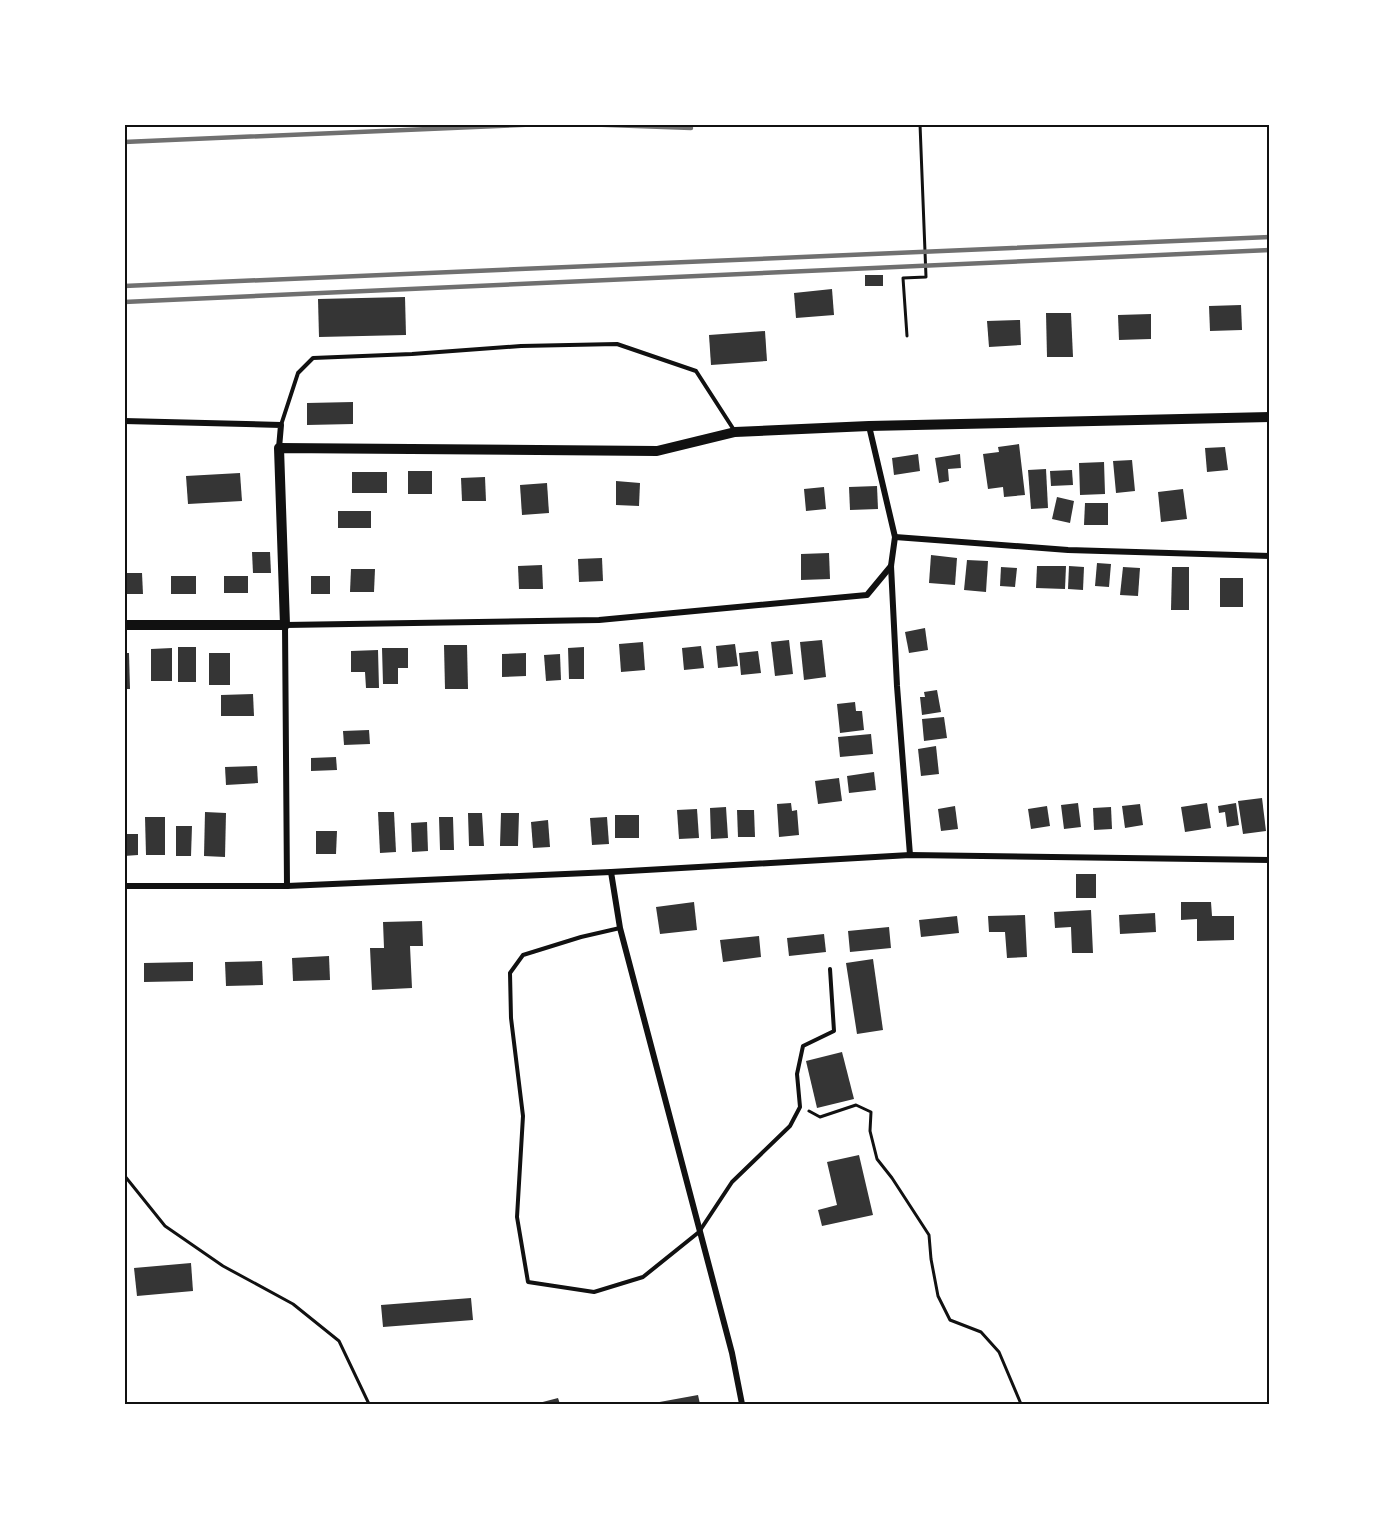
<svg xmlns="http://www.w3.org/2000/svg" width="1394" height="1529" viewBox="0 0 1394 1529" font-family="Literata,serif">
<rect width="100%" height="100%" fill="#fff"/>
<g fill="#353535">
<rect x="865" y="275" width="18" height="11"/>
<polygon points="832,289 834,315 796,318 794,293"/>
<polygon points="405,297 406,335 319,337 318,299"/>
<polygon points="1241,305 1242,330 1210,331 1209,306"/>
<polygon points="1046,313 1071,313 1073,357 1047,357"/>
<polygon points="1151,314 1151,339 1119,340 1118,315"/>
<polygon points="1020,320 1021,345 989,347 987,321"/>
<polygon points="765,331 767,361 711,365 709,335"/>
<polygon points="353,402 353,424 307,425 307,403"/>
<polygon points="1019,444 1025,495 1004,497 1003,487 988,489 983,454 999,452 998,447"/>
<polygon points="1225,447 1228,470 1207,472 1205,448"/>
<polygon points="918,454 920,471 894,475 892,458"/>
<polygon points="960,454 961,468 948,469 949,481 939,483 935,458"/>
<polygon points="1132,460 1135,491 1116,493 1113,461"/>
<polygon points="1104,462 1105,494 1080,495 1079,463"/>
<polygon points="1046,469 1048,508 1031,509 1028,470"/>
<polygon points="1072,470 1073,485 1051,486 1050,471"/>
<rect x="408" y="471" width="24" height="23"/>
<rect x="352" y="472" width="35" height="21"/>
<polygon points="240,473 242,501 188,504 186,476"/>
<polygon points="485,477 486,501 462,501 461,478"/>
<polygon points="616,481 640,483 639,506 616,505"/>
<polygon points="547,483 549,513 522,515 520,485"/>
<polygon points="877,486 878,509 850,510 849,487"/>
<polygon points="824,487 826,509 806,511 804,489"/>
<polygon points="1183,489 1187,519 1161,522 1158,492"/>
<polygon points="1057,497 1074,501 1070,523 1052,519"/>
<polygon points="1085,503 1108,503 1108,525 1084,525"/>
<rect x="338" y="511" width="33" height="17"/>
<polygon points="252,552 270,552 271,573 253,573"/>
<polygon points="829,553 830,579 801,580 801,554"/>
<polygon points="931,555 957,558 955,585 929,583"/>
<polygon points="602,558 603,581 579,582 578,559"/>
<polygon points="967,560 988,561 986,592 964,590"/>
<polygon points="1097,563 1111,564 1109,587 1095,586"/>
<polygon points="542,565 543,589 519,589 518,566"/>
<polygon points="1037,566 1066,566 1065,589 1036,588"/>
<polygon points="1069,566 1084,567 1083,590 1068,589"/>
<polygon points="1001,567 1017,568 1015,587 1000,586"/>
<polygon points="1123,567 1140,568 1138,596 1120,595"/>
<polygon points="1172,567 1189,567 1189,610 1171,610"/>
<polygon points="351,569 375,569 374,592 350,592"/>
<polygon points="124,573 142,573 143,594 125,594"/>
<rect x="171" y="576" width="25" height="18"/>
<rect x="224" y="576" width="24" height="17"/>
<rect x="311" y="576" width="19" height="18"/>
<rect x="1220" y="578" width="23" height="29"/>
<polygon points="925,628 928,650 909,653 905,632"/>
<polygon points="789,640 793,674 775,676 771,642"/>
<polygon points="822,640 826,677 804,680 800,642"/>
<polygon points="643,642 645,670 621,672 619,644"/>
<polygon points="735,644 738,666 718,668 716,646"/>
<polygon points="444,645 467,645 468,689 445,689"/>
<polygon points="701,646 704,668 684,670 682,648"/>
<rect x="178" y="647" width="18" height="35"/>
<polygon points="584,647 584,679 569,679 568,648"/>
<polygon points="172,648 172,681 151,681 151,649"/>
<polygon points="382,648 408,648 408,668 398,668 398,684 383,684"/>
<polygon points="378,650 379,688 366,688 365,672 351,672 351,651"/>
<polygon points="758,651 761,673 741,675 739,653"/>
<polygon points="124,653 129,653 130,689 124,689"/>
<rect x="209" y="653" width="21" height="32"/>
<polygon points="526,653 526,676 502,677 502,654"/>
<polygon points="560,654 561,680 546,681 544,655"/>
<polygon points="937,690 941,712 922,715 920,697 925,697 924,692"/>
<polygon points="253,694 254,716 221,716 221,695"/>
<polygon points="855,702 856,711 862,711 864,730 840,733 837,704"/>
<polygon points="944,717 947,738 924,741 922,719"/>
<polygon points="369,730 370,744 344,745 343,731"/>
<polygon points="871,734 873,754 840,757 838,737"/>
<polygon points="936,746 939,774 921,776 918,749"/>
<polygon points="336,757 337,770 311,771 311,758"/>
<polygon points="257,766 258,783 226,785 225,767"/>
<polygon points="874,772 876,790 849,793 847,776"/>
<polygon points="839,778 842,801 818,804 815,781"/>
<polygon points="1262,798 1266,831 1243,834 1238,801"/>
<polygon points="791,803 792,811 797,810 799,835 779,837 777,804"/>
<polygon points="1078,803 1081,827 1064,829 1061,805"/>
<polygon points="1207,803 1211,828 1185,832 1181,807"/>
<polygon points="1236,803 1239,825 1227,827 1225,812 1219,813 1218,806"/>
<polygon points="1140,804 1143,825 1125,828 1122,806"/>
<polygon points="955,806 958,829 941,831 938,809"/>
<polygon points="1047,806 1050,826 1031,829 1028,809"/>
<polygon points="726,807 728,838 711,839 710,808"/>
<polygon points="1111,807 1112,829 1094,830 1093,808"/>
<polygon points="697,809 699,838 679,839 677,810"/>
<polygon points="737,810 754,810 755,837 738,837"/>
<polygon points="205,812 226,813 225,857 204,856"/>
<polygon points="378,812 394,812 396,852 380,853"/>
<polygon points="468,813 482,813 484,846 469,846"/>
<polygon points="501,813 519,813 518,846 500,846"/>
<rect x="615" y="815" width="24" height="23"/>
<polygon points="145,817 165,817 165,855 146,855"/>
<polygon points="439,817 453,817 454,850 440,850"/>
<polygon points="607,817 609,844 592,845 590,818"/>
<polygon points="548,820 550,847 533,848 531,822"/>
<polygon points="427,822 428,851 412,852 411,823"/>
<polygon points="176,826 192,826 191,856 176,856"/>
<polygon points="316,831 337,831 336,854 316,854"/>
<polygon points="124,834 138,834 138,855 124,856"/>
<rect x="1076" y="874" width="20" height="24"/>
<polygon points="694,902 697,930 660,934 656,907"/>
<polygon points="1181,902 1211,902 1212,916 1234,916 1234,940 1197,941 1197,919 1181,920"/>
<polygon points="1091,910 1093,953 1072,953 1071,927 1055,928 1054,912"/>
<polygon points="1155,913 1156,932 1120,934 1119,915"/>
<polygon points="1025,915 1027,957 1007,958 1005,932 989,932 988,916"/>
<polygon points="957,916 959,933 921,937 919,920"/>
<polygon points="422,921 423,946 410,946 412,988 372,990 370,948 384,948 383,922"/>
<polygon points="889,927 891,948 850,952 848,931"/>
<polygon points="824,934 826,952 789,956 787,938"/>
<polygon points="759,936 761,957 723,962 720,940"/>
<polygon points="329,956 330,980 293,981 292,958"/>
<polygon points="873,959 883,1030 857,1034 846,963"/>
<polygon points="262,961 263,985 226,986 225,962"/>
<polygon points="193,962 193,981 144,982 144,963"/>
<polygon points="842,1052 854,1099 817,1108 806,1061"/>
<polygon points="859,1155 873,1215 822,1226 818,1210 837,1205 827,1162"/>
<polygon points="191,1263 193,1291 137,1296 134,1268"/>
<polygon points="471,1298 473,1320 383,1327 381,1305"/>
<polygon points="698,1395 700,1404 654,1404 654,1403"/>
<polygon points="558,1398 560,1404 535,1404"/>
</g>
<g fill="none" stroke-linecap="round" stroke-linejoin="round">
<g stroke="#111" stroke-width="3">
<polyline points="907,336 903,278 926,277 920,124"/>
<polyline points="809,1111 820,1117 856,1105 871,1112 870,1131 877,1159 892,1178 929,1235 931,1259 938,1296 950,1320 981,1332 999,1352 1021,1404"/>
<polyline points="124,1175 165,1226 223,1266 293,1304 339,1341 369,1404"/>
</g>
<g stroke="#111" stroke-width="4">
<polyline points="281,425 298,373 313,358 412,354 521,346 617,344 696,371 734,430"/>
<polyline points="620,928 581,937 523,955 510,973 511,1018 523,1116 517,1217 528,1282 594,1292 643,1277 699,1232 732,1182 790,1126 800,1107 797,1074 803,1046 834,1031 830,969"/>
</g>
<g stroke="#111" stroke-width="6">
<polyline points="124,421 281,425 279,448"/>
<polyline points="869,426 895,537 891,566 897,686 910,855"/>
<polyline points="895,537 1068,550 1270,556"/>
<polyline points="611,872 620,928 732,1353 742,1404"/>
<polyline points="124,886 287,886 611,872 910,855 1270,860"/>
<polyline points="287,886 285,625 599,620 867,595 891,566"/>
</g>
<polyline stroke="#111" stroke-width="10" points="124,625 285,625 279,448 657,451 735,432 869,426 1270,417"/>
<g stroke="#707070" stroke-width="4.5">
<polyline points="581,124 691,128"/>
<polyline points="124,142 543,124"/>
<polyline points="124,286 1270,237"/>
<polyline points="124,302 1270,250"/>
</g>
</g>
<rect width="1394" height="1529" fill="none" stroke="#ffffff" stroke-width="252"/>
<rect x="126" y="126" width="1142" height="1277" fill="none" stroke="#111" stroke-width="2"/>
</svg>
